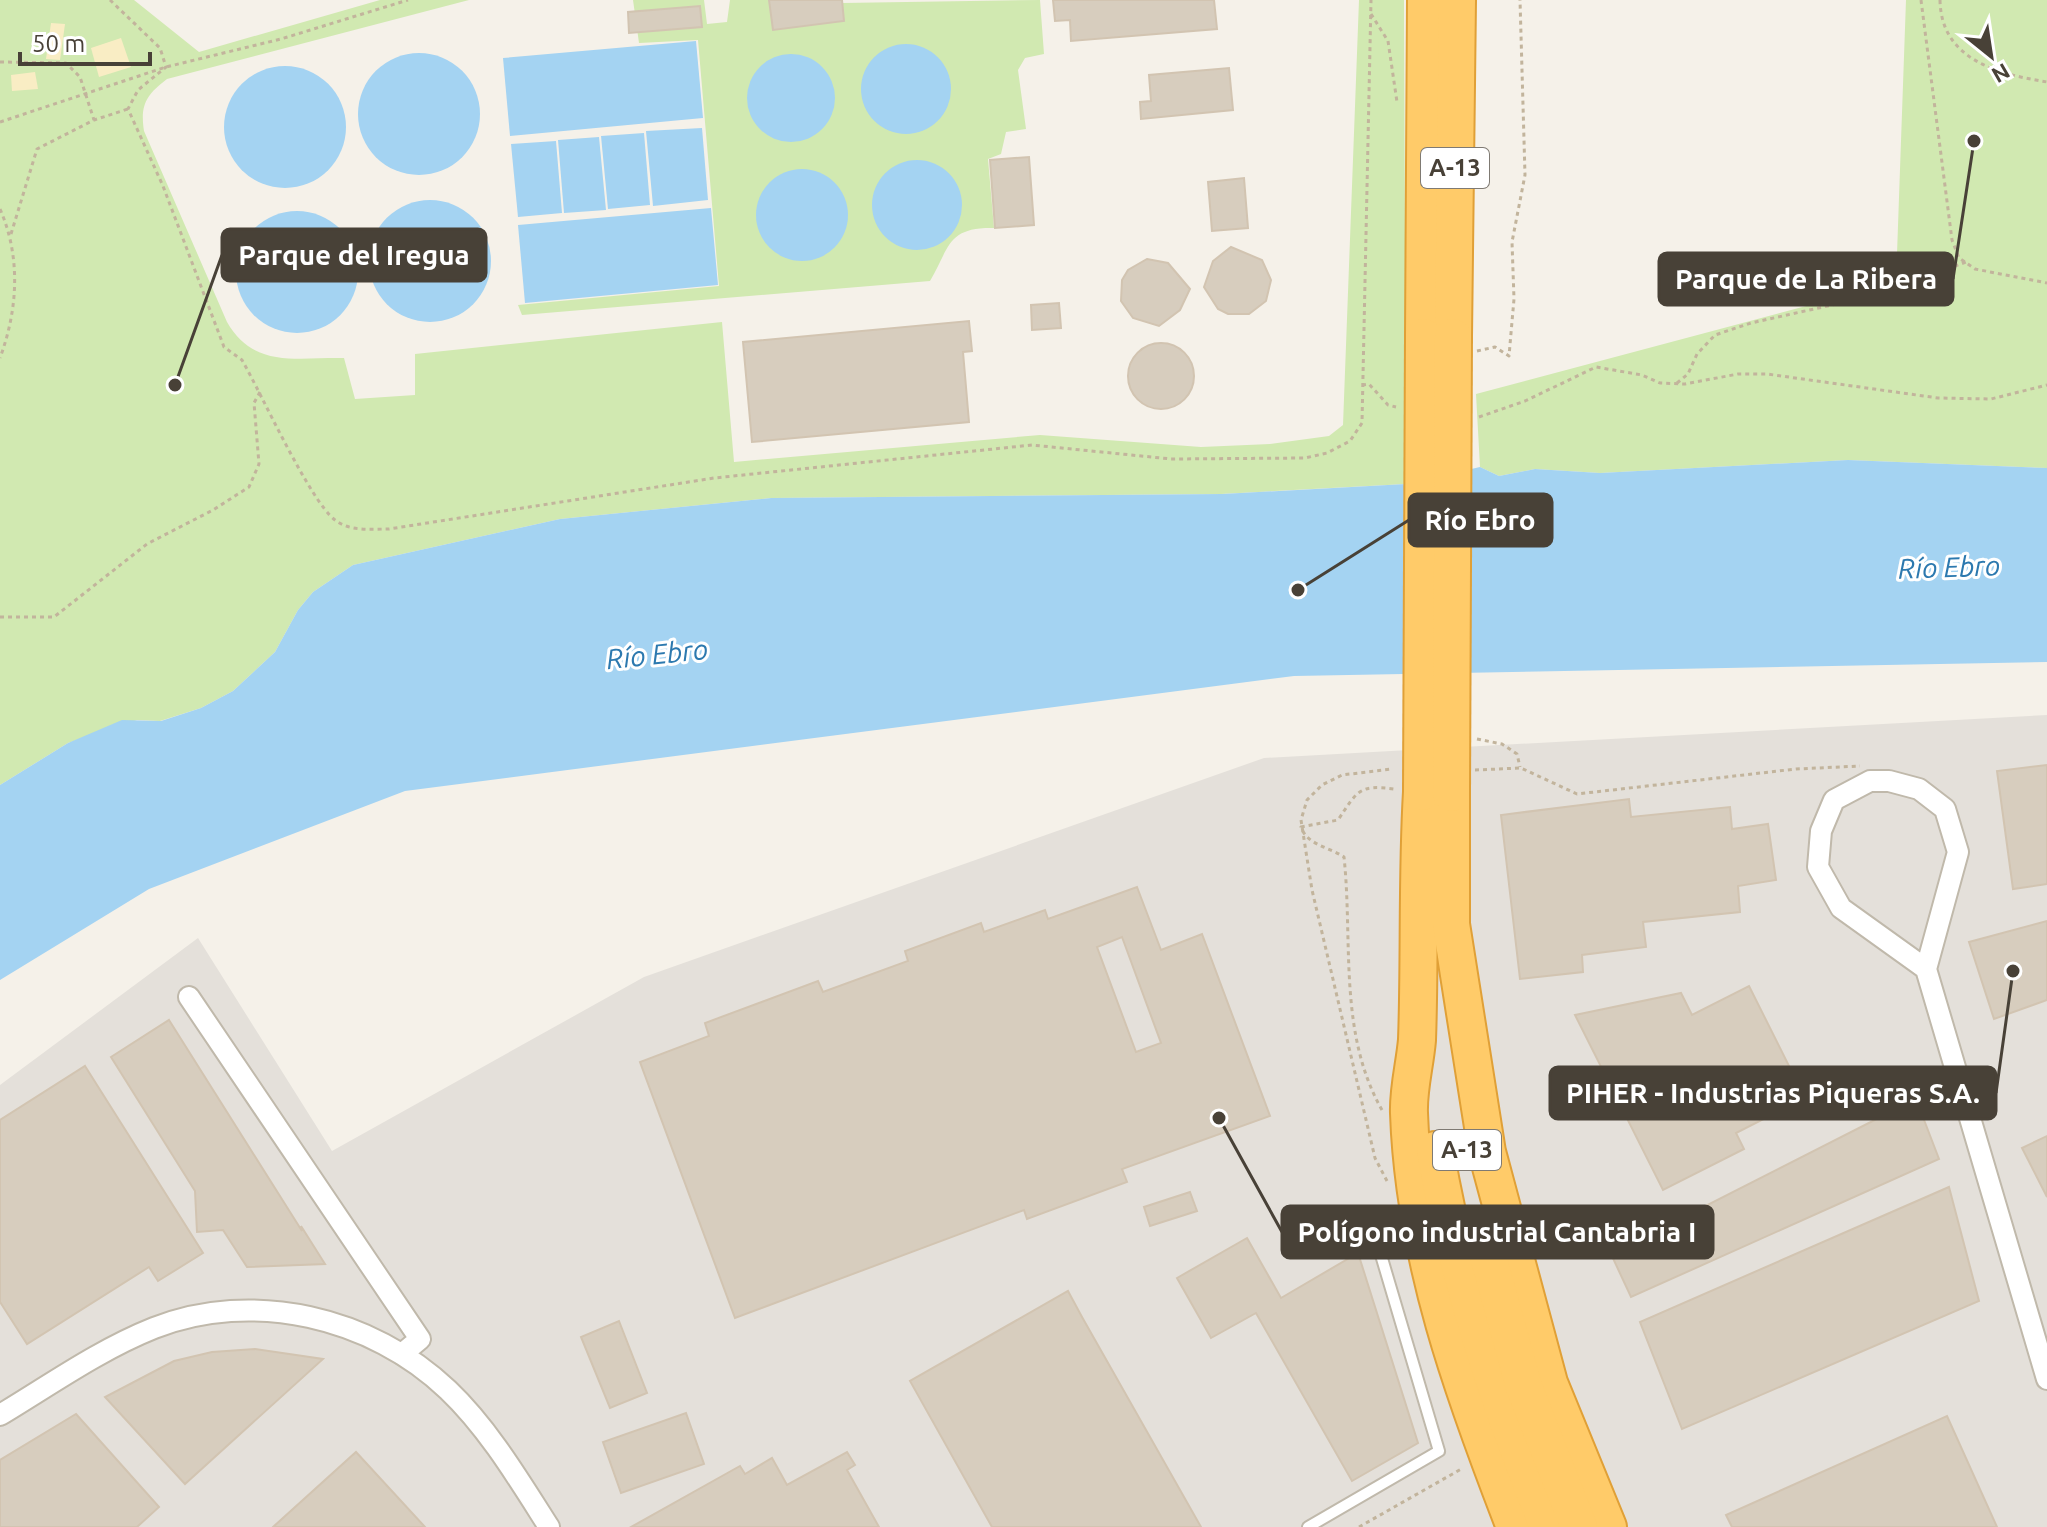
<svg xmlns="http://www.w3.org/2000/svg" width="2047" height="1527" viewBox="0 0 2047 1527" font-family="Ubuntu,sans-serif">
<rect width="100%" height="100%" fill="#f5f1e9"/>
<polygon fill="#e4e0da" points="2047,715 2047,1527 0,1527 0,1085 198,938 332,1151 644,977 1264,758"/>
<g fill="#d1e9b1">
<path d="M0,0H134L199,52L380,0H469L167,79C146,95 140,105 144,131L227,322C254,369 297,357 344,358L355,399L415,395V354L722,322L734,462L1040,435L1201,447L1270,444L1329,436L1343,425L1359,0H1404L1406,484L1221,494L771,498L560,519L353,565L313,592L298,610L275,652L233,691L201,708L160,721L137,720L68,743L0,785Z"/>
<path d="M633,0H704L707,24L727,22L730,0H842V3L1040,0L1044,54L1025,58L1018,70L1026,129L1006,132L1001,154L988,159L994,228C947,227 950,247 930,281L522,315L518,305L719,286L698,40L639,43Z"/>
<polygon points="1906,0 2047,0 2047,468 1848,460 1600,473 1535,469 1499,476 1480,467 1476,394 1896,282"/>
</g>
<g fill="#f9edc4">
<polygon points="51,23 65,24 60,60 46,59"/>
<polygon points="121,38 131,67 99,77 91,48"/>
<polygon points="35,72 38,89 12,91 11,75"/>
</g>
<g fill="#a4d3f2">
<polygon points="696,41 703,118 510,136 503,58"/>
<circle cx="906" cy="89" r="45"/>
<circle cx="419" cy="114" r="61"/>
<circle cx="791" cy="98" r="44"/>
<circle cx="285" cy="127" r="61"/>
<polygon points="702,128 708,200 653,206 646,131"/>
<polygon points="644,133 650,205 608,209 601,136"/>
<polygon points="599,137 606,210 564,213 558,140"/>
<polygon points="556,141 562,213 518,217 511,144"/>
<circle cx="917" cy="205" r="45"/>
<circle cx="802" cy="215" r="46"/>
<circle cx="430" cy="261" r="61"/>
<polygon points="711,208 718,285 525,303 518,225"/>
<circle cx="297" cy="272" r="61"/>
<polygon points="1848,460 2047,468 2047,662 1294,676 405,791 149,889 0,980 0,785 68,743 122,720 161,721 201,708 233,691 275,652 298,610 313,592 353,565 560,519 771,498 1222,494 1406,484 1480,467 1499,476 1535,469 1600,473"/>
</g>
<g fill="#d7cdbe" stroke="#d2c4b1" stroke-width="2" fill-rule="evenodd">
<polygon points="769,0 842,0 844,21 773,30"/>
<polygon points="1053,0 1214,0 1217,29 1071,41 1070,20 1055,21"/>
<polygon points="700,6 702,27 629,33 628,12"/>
<polygon points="1229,68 1233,110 1141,119 1140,102 1151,101 1149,75"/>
<polygon points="1029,157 1034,225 995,228 990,160"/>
<polygon points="1244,178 1248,228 1212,231 1208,182"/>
<polygon points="1231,247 1262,260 1271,280 1266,301 1249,314 1228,314 1218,309 1204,287 1213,261"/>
<polygon points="1147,259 1168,263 1190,289 1180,310 1159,326 1133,318 1121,301 1122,280 1128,270"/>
<polygon points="1059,303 1061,328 1032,330 1031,305"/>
<polygon points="969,321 972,351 963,352 969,422 752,442 743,342"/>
<circle cx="1161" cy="376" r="33"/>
<polygon points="2047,765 2047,884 2013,889 1997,771"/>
<polygon points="1629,799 1631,817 1730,807 1732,829 1768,824 1776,880 1738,886 1740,912 1643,922 1646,947 1582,955 1583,972 1520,979 1501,815"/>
<path d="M1137,887L1161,950L1202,934L1270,1116L1122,1169L1127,1182L1027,1219L1024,1210L735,1318L640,1062L709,1036L705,1023L818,981L823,992L908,961L905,951L981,923L984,932L1045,910L1048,919ZM1122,937L1161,1043L1136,1052L1097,947Z"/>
<polygon points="2047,921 2047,1000 1994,1019 1969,942"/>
<polygon points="1749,986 1805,1098 1736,1133 1744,1149 1663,1190 1575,1015 1681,993 1692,1015"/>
<polygon points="169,1020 302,1231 301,1226 325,1264 247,1267 223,1230 197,1232 195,1191 111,1057"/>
<polygon points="85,1066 203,1253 158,1281 149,1267 27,1344 0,1302 0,1120"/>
<polygon points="1916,1099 1939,1159 1631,1297 1611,1254"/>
<polygon points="2047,1136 2047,1197 2022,1148"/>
<polygon points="1949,1187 1979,1301 1682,1429 1640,1322"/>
<polygon points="1190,1192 1197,1211 1150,1226 1144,1207"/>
<polygon points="1247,1238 1281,1298 1358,1253 1418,1443 1352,1481 1256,1313 1211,1338 1177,1278"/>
<polygon points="1068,1291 1082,1317 1201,1527 992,1527 910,1381"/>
<polygon points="619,1321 647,1393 610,1408 581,1337"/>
<polygon points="255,1349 323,1359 185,1484 105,1397 174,1361 212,1352"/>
<polygon points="686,1413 704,1464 621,1493 603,1442"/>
<polygon points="76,1414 159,1507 137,1527 0,1527 0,1460"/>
<polygon points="1947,1416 1997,1527 1732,1527 1726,1515"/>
<polygon points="356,1452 425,1527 273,1527"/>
<polygon points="847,1452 855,1465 847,1470 879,1527 631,1527 740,1466 745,1474 772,1458 787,1485"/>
</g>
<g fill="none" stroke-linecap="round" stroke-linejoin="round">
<defs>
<polyline id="lane" points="1308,1527 1439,1451 1381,1255"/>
<g id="street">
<polyline points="1926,969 1841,908 1818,867 1821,831 1834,800 1870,781 1889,781 1919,789 1945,809 1958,852 1926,969 2047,1379"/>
<polyline points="189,997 420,1339 402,1354"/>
<path d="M0,1415C50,1385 99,1350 154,1328C252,1289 372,1317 448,1390C488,1428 519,1480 549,1527"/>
</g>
<g id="highway">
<polyline points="1424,337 1426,0"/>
<polyline points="1453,337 1457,0"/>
<path d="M1422,792C1417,875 1420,958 1417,1040C1415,1064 1408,1089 1409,1113C1414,1258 1463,1393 1515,1527"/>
<polyline points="1451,793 1451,924 1487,1152 1549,1383 1608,1527"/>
<path d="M1435,1150C1457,1281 1499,1404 1548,1527"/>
<polyline points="1485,1245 1524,1387 1579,1527"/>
</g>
</defs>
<use href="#lane" stroke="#c0b9ab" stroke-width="14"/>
<use href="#street" stroke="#c0b9ab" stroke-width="24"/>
<use href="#highway" stroke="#e0a037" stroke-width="40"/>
<g stroke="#c2b49c" stroke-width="3" stroke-dasharray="4 4" stroke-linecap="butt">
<path d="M110,0L160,48L166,67L138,90L128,109L163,186L224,347L242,360C261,393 310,501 335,520C350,532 372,529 389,529L714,478L1032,445L1171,459L1305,458L1327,453L1350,441L1362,423L1371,0"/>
<polyline points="1921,0 1952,240 1959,258 1975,269 2047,283"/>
<path d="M1940,0C1941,60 1998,74 2047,82"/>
<polyline points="1371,14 1388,41 1397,102"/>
<polyline points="0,62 66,63 80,77 94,120"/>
<polyline points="0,122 166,67 281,39 408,0"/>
<path d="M0,209C21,257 18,309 0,358"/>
<polyline points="11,234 37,149 94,120 128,109"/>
<polyline points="1477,351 1495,347 1509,356 1514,299 1512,242 1525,175 1520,0"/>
<polyline points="1677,383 1688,374 1697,354 1715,335 1751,323 1877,295 1966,262"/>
<polyline points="1362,385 1369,384 1388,405 1396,407"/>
<polyline points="1479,417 1525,401 1596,367 1642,375 1660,383 1685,384 1738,374 1767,374 1938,398 1991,399 2047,385"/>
<polyline points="0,617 54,617 147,544 213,510 249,487 259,464 254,403 260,392"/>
<polyline points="1477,739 1502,744 1517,754 1520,767"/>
<polyline points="1475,770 1521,768 1577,794 1796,769 1860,766"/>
<path d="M1382,1110C1338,1033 1353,941 1344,857C1329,847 1307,845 1301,827L1338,820C1357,792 1358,784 1394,789"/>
<polyline points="1387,1181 1375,1158 1312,890 1301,820 1307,800 1322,785 1342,775 1392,769"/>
<polyline points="1359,1527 1463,1468"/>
</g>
<use href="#lane" stroke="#fff" stroke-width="10"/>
<use href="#street" stroke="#fff" stroke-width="20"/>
<use href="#highway" stroke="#ffcb69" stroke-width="36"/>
<defs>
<g id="highway-bridge">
<polyline points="1422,792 1424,337"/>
<polyline points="1451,793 1453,337"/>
</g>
</defs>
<use href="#highway-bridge" stroke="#e0a037" stroke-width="40" stroke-linecap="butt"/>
<use href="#highway-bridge" stroke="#ffcb69" stroke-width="36"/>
</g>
<g text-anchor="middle" stroke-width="6" stroke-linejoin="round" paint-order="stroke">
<g fill="#fff" stroke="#7f7a73" stroke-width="2">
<rect x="1421" y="148" width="68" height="40" rx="6"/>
<rect x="1433" y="1130" width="68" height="40" rx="6"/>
</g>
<g font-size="24" font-weight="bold" fill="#484137">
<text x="1455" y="176">A-13</text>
<text x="1467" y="1158">A-13</text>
</g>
<g font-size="28" font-style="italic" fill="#2c79af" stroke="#fff">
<text transform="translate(1949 567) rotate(-2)" y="10">Río Ebro</text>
<text transform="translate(657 654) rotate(-6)" y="10">Río Ebro</text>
</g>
</g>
<path fill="none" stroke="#484137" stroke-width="3" d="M175 385L222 255M1974 141L1953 279M1298 590L1409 520M2013 971L1996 1093M1219 1118L1282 1232"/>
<g fill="#484137" stroke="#fff" stroke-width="3">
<circle cx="175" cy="385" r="8"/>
<circle cx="1974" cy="141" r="8"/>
<circle cx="1298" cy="590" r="8"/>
<circle cx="2013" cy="971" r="8"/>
<circle cx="1219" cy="1118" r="8"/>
</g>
<g fill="#484137" stroke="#484137" stroke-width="3">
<rect x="222" y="229" width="264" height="52" rx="8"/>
<rect x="1659" y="253" width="294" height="52" rx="8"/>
<rect x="1409" y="494" width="143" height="52" rx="8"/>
<rect x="1550" y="1067" width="446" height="52" rx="8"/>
<rect x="1282" y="1206" width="431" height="52" rx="8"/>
</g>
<g font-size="28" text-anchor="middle" font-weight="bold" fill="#fff">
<text x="354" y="265">Parque del Iregua</text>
<text x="1806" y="289">Parque de La Ribera</text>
<text x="1480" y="530">Río Ebro</text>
<text x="1773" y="1103">PIHER - Industrias Piqueras S.A.</text>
<text x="1497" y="1242">Polígono industrial Cantabria I</text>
</g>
<g transform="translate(1991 56) rotate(150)" stroke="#ffffff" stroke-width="6" paint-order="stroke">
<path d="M0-6L14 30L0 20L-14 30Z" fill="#484137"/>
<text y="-12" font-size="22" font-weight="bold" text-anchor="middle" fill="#484137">N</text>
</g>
<path d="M20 52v12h130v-12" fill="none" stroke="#484137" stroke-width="4"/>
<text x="32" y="52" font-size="24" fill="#484137" stroke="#ffffff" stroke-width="6" paint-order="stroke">50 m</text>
</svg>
